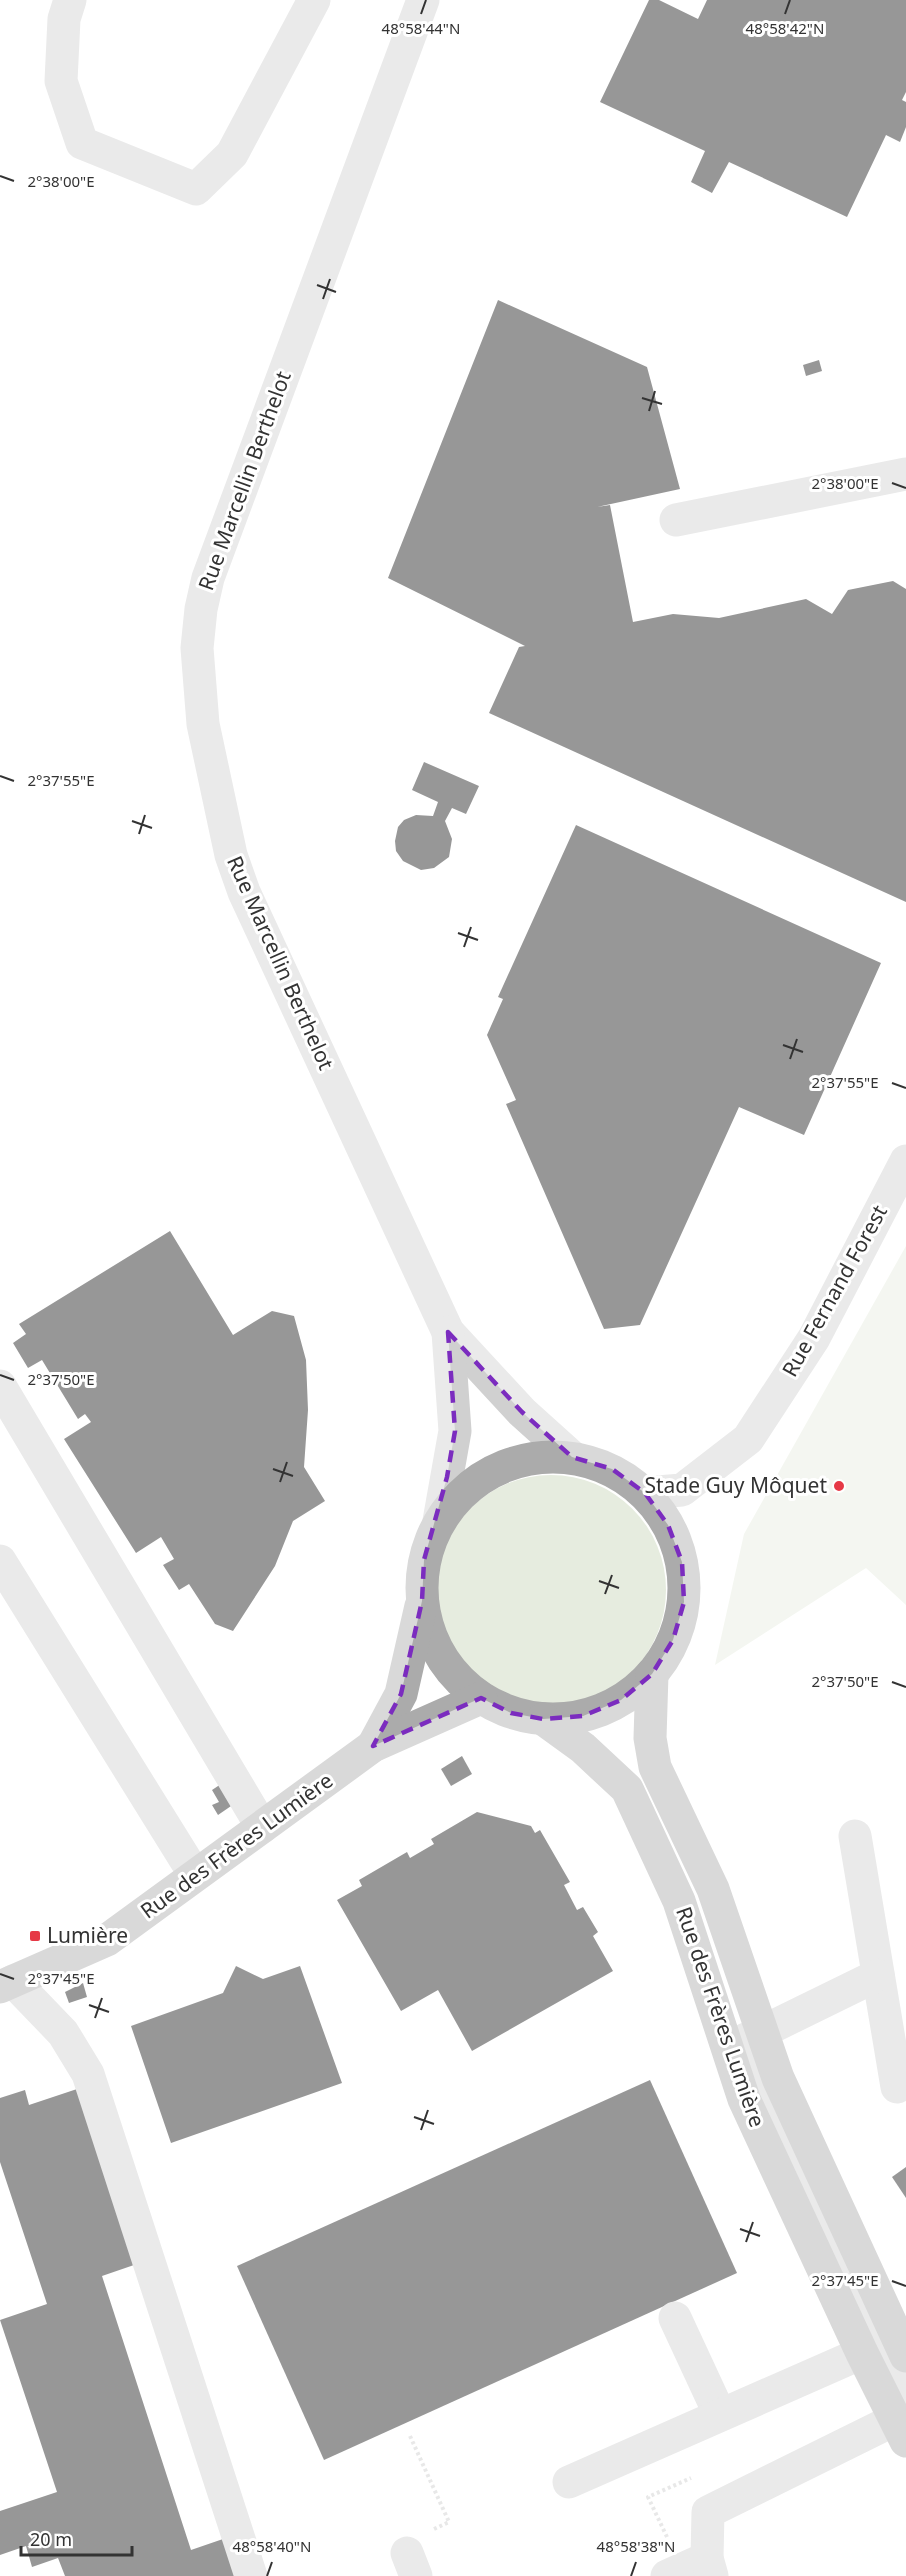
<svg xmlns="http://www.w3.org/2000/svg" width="906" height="2576" viewBox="0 0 906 2576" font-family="'Noto Sans',sans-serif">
<rect width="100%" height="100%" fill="#fff"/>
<g fill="#e6ecdf">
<polygon points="906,1246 906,1605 866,1568 715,1665 744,1534"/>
<circle cx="551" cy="1590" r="115"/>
</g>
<g fill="#1a1a1a">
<polygon points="649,0 659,0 698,19 707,0 906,0 906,92 902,100 906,102 906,127 900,142 886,135 847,217 729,162 712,193 691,182 705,151 600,102"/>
<polygon points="498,300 647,367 680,489 597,507 610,505 633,622 673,614 719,618 806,599 832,614 848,590 893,581 906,589 906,902 489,713 519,647 525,646 388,578"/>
<polygon points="819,360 822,371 806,376 803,365"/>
<polygon points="424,762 479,786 466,814 452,808 445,821 452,839 449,857 434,868 421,870 403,861 396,851 395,841 398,827 404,820 416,815 433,816 438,802 412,790"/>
<polygon points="576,825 881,963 804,1135 739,1107 640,1325 604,1329 506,1104 516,1100 487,1035 503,999 498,997"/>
<polygon points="170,1231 233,1335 272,1311 294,1316 306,1360 308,1410 304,1467 325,1501 293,1521 275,1566 233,1631 215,1624 189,1584 179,1590 163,1565 174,1559 161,1537 136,1553 64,1439 91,1422 85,1414 78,1419 42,1360 28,1368 13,1343 26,1334 19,1324"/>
<polygon points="462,1756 472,1774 451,1786 441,1769"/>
<polygon points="221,1784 234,1804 218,1815 212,1805 219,1802 212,1790"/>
<polygon points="477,1812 531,1826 535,1833 540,1830 570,1882 564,1885 577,1910 583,1907 598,1932 593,1936 613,1971 472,2051 438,1990 401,2011 337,1900 362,1886 359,1880 407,1852 410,1858 434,1844 431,1839"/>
<polygon points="236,1966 263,1979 300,1966 342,2083 171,2143 131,2026 223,1993"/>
<polygon points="83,1983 87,1997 69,2003 65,1992"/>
<polygon points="650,2080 737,2273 324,2460 237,2266"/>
<polygon points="77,2089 134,2265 102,2276 191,2550 223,2539 235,2576 65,2576 58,2558 32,2567 26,2546 0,2555 0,2511 57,2492 0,2320 47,2304 0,2162 0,2098 25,2090 29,2105"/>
<polygon points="906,2167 906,2198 892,2177"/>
</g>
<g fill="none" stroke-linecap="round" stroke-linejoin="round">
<g stroke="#cdcdcd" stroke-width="4" stroke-dasharray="3 3" stroke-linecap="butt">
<polyline points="410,2436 449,2522 432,2530"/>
<polyline points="667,2537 648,2497 691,2478"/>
</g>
<g stroke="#d0d0d0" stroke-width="33">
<polyline points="70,0 64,19 61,81 82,143 196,189 232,154 314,0"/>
<polyline points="423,0 208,578 201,609 197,648 203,724 231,855 244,892 448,1332 522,1412 572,1457"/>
<polyline points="676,520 906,474"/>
<polyline points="0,1386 262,1827"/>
<polyline points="645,1493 682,1490 748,1439 814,1338 906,1161"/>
<polyline points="439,1521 455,1431 448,1332"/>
<polyline points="0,1561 195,1875"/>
<polyline points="855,1836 897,2087"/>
<polyline points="13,1981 63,2033 88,2074 251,2576"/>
<polyline points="746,2039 760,2084 906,2405"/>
<polyline points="737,2044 878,1975"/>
<polyline points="675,2318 720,2415"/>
<polyline points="569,2482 862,2353"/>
<polyline points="407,2553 416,2576"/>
<polyline points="667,2576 707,2558"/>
<polyline points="712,2576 707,2558 708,2512 906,2414"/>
</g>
<g stroke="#ababab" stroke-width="33">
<circle cx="553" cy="1588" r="131"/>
<polyline points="652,1674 650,1738 655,1767 713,1889 778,2078 906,2356"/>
<polyline points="543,1719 583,1748 627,1789 679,1901 744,2099 862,2353 906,2441"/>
<polyline points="373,1746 401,1694 421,1606"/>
<polyline points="0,1987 107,1940 373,1746 481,1698"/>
</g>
</g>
<path d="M0 0H906V2576H0ZM448,1332L522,1412L572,1457L612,1469L645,1493L668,1525L682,1562L684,1602L673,1640L652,1674L621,1700L583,1716L543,1719L511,1713L481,1698L373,1746L401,1694L422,1601L424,1560L447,1477L455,1431Z" fill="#fff" fill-opacity=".55" fill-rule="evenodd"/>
<path fill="none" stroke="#7b2cbf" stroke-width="4.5" stroke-dasharray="12 8" stroke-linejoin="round" d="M448,1332L522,1412L572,1457L612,1469L645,1493L668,1525L682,1562L684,1602L673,1640L652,1674L621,1700L583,1716L543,1719L511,1713L481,1698L373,1746L401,1694L422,1601L424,1560L447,1477L455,1431Z"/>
<path fill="none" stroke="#333" stroke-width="2" d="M421,14L426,0M785,14L790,0M0,176L14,181M317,285L336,292M323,299L330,279M642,398L662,404M649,411L655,391M892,483L906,488M0,776L14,781M132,821L152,828M139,834L145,815M458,933L478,940M464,947L471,927M783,1045L803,1052M790,1059L797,1039M892,1083L906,1088M0,1375L14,1380M273,1469L293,1476M280,1482L287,1462M599,1581L619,1588M605,1594L612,1575M892,1682L906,1687M0,1974L14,1979M89,2005L109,2012M95,2018L102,1998M414,2117L434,2124M421,2130L428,2110M740,2229L760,2236M746,2242L753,2222M892,2281L906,2286M267,2576L272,2562M631,2576L636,2562"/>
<g fill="#e63946" stroke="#fff" stroke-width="2">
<circle cx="839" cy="1486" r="6"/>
<rect x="29" y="1930" width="12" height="12" rx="3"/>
</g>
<g text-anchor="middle" stroke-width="6" stroke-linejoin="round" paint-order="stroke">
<g font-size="21" fill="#333" stroke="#fff">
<text transform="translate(245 481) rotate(-70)" y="7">Rue Marcellin Berthelot</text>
<text transform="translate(280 963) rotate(66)" y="7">Rue Marcellin Berthelot</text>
<text transform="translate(835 1291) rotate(-61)" y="7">Rue Fernand Forest</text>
<text transform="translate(237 1846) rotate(-36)" y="7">Rue des Frères Lumière</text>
<text transform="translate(720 2017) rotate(71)" y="7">Rue des Frères Lumière</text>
</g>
<g font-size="21" fill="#333" stroke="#fff" text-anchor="end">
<text x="827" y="1493">Stade Guy Môquet</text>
<text x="47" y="1943" text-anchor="start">Lumière</text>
</g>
</g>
<g font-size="15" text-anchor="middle" fill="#333" stroke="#fff" stroke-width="6" stroke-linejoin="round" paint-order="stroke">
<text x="421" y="34">48°58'44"N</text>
<text x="785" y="34">48°58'42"N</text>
<text x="61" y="187">2°38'00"E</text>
<text x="845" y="489">2°38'00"E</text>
<text x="61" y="786">2°37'55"E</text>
<text x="845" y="1088">2°37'55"E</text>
<text x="61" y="1385">2°37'50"E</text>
<text x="845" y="1687">2°37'50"E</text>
<text x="61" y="1984">2°37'45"E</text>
<text x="845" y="2286">2°37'45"E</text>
<text x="272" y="2552">48°58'40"N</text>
<text x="636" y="2552">48°58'38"N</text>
</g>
<path d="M21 2546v9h111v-9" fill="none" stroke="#333333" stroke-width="3"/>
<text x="30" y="2546" font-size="18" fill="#333333" stroke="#ffffff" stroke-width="4.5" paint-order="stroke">20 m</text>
</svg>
